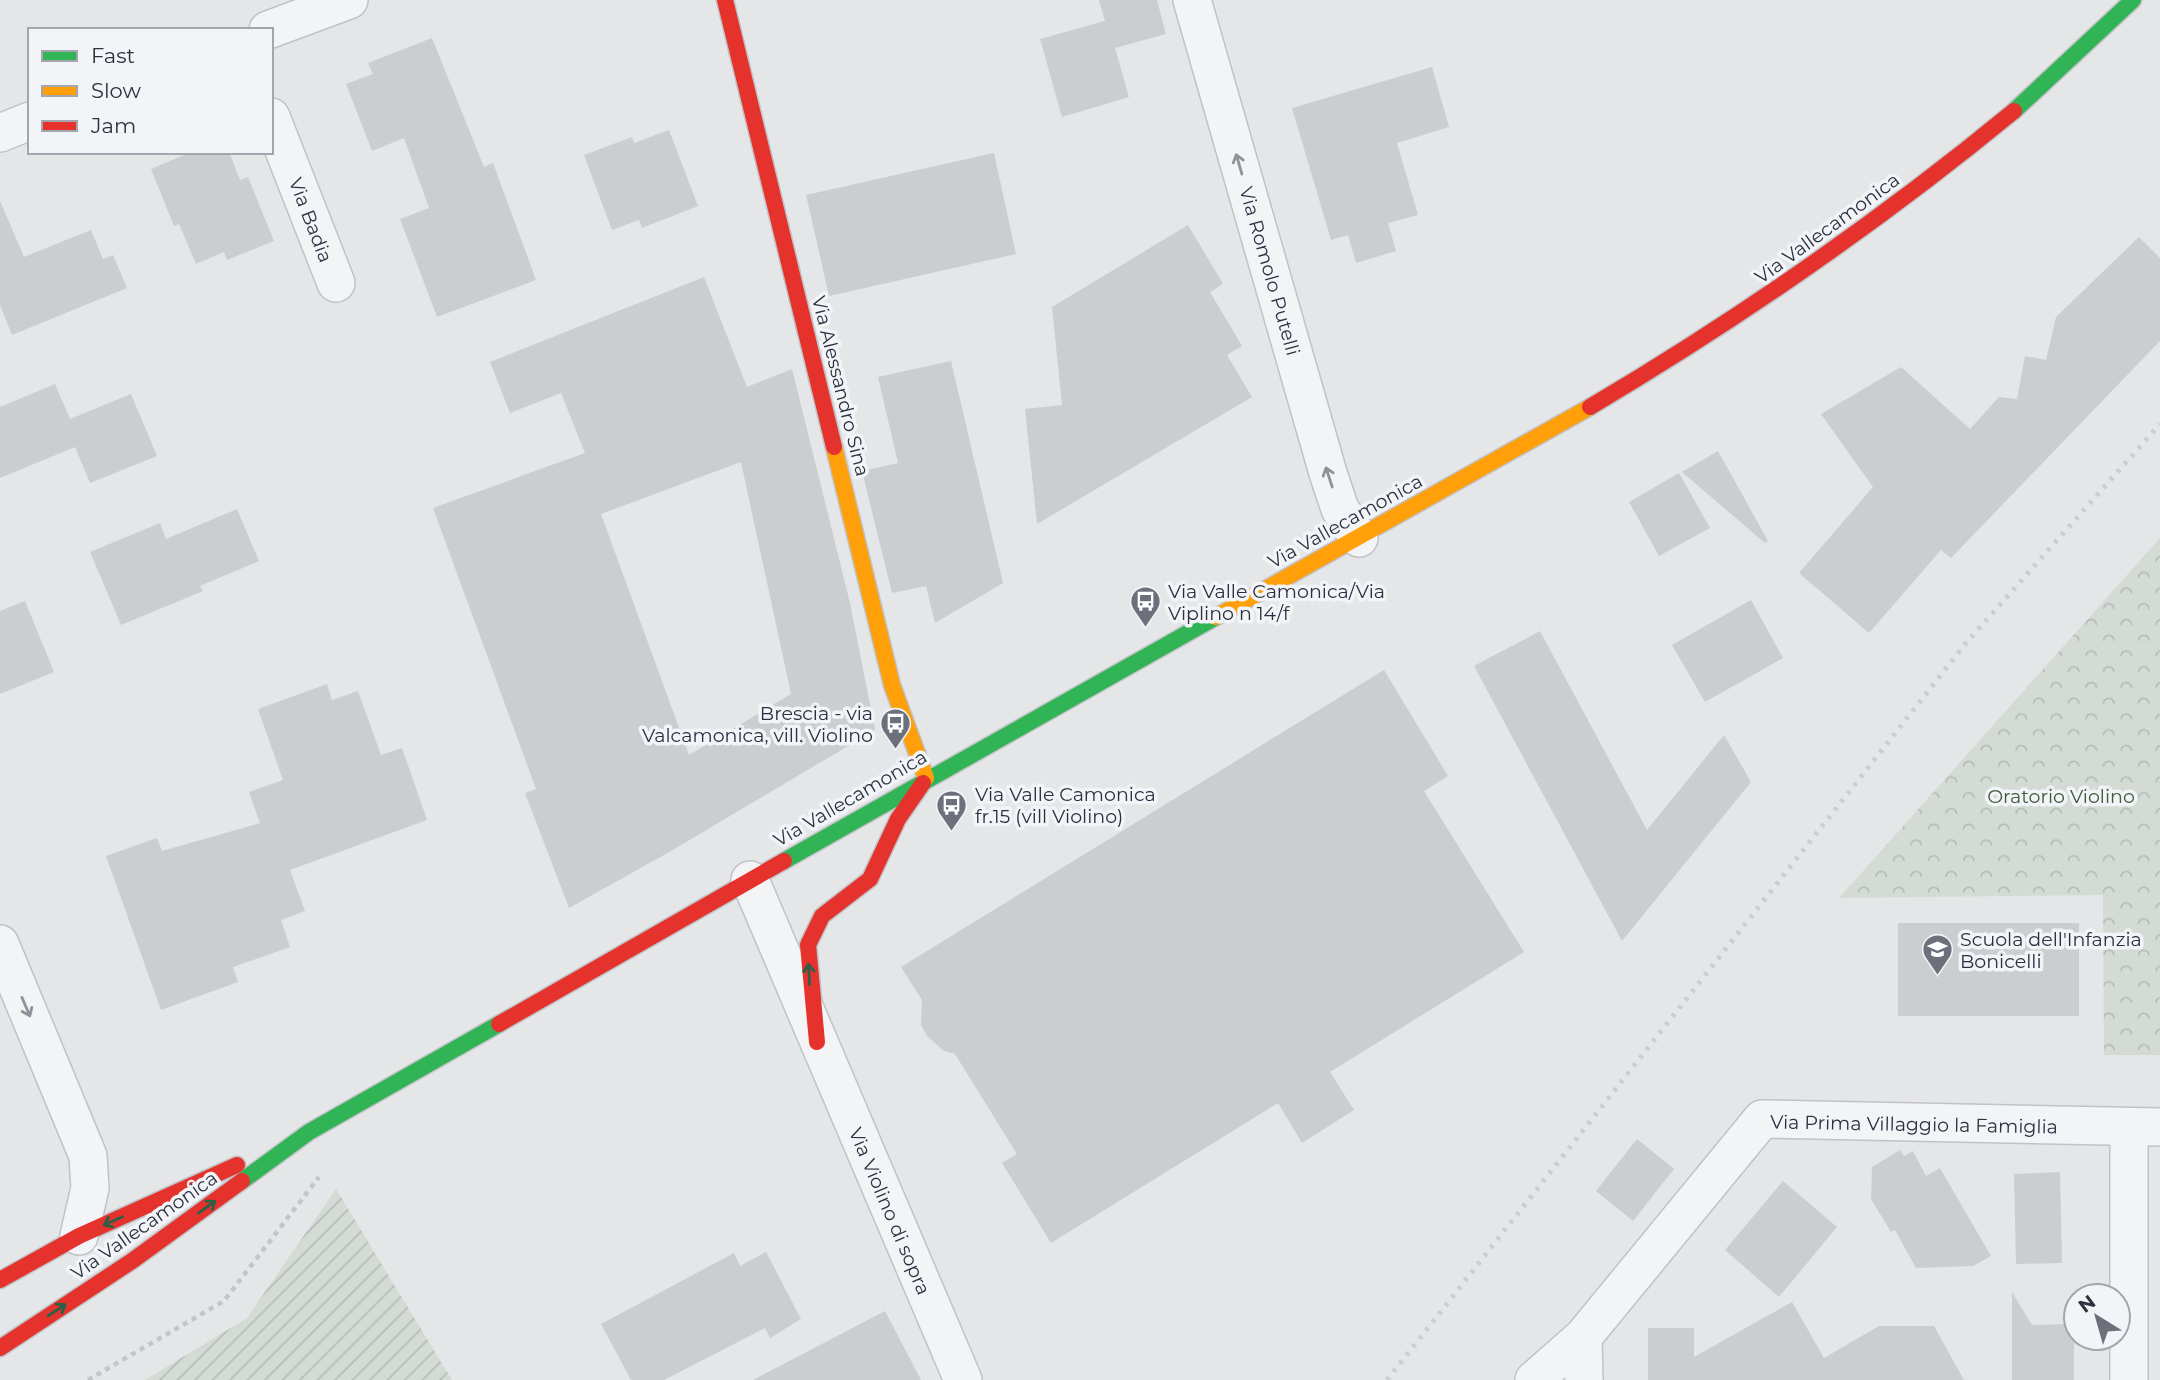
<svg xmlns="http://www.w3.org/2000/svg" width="2160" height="1380" viewBox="0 0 2160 1380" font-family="Montserrat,sans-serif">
<defs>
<pattern id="park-crowns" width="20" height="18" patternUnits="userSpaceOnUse" patternTransform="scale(1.75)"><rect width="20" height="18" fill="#d4dbd5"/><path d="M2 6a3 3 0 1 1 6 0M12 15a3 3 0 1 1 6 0" fill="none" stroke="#b6bcb8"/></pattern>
<pattern id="garden-furrows" width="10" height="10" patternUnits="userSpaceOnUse" patternTransform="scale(1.75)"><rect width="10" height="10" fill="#d4dbd5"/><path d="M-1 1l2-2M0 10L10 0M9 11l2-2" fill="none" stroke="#b6bcb8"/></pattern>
</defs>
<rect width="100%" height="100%" fill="#e4e6e8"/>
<polygon fill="url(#park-crowns)" points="2160,538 2160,1055 2104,1055 2103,895 1839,898"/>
<polygon fill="url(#garden-furrows)" points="336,1189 452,1380 145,1380 247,1318"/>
<g fill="#cbcdd0" fill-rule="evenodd">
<polygon points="1099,0 1157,0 1166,34 1115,48 1129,97 1062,117 1040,39 1105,21"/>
<polygon points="432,38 484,167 493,163 536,280 437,317 400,219 429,208 404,138 372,151 346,84 373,74 368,63"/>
<polygon points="1432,67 1449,127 1397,143 1418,215 1388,223 1396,251 1356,263 1348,235 1331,240 1292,108"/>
<polygon points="669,130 698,206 642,228 639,220 612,230 584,155 632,137 634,143"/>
<polygon points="191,152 229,152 240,180 248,177 274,241 227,260 224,252 196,264 179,224 174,226 151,169"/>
<polygon points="994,153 1016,254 829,296 806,195"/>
<polygon points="0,201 24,257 91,230 103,259 113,255 127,288 12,335 0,305"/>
<polygon points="1188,225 1223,284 1210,292 1242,346 1227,355 1252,397 1037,524 1025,409 1062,405 1052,307"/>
<polygon points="2139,237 2160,258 2160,341 1951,558 1941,550 1869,633 1799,573 1873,487 1821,414 1901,367 1970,429 1999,397 2017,399 2025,356 2046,360 2056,317"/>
<path d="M704,277L747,387L792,369L850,603L875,730L671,851L569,908L525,793L536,789L433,508L585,453L561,393L510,413L490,362ZM741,462L791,694L689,755L601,514Z"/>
<polygon points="951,361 1003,583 935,623 926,586 892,593 862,471 898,463 878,377"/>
<polygon points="55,384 70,419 131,394 157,456 90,483 75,447 0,478 0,407"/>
<polygon points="1718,451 1768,541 1765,543 1682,472"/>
<polygon points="1679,473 1710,528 1659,556 1629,502"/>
<polygon points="237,509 259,561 200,586 203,591 121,625 90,552 160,523 166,539"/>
<polygon points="1751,600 1783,658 1705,702 1672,645"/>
<polygon points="25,601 54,672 0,694 0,611"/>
<polygon points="1540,631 1647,830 1724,735 1751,782 1622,941 1474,666"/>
<polygon points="1384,670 1448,776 1424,791 1524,952 1330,1072 1354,1110 1302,1143 1278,1103 1051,1243 1002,1163 1017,1154 955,1054 944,1051 927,1036 921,1025 922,1000 901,967"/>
<polygon points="327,684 332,700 358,691 381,755 402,748 427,820 290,870 305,911 281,920 290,947 233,967 238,982 161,1010 106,856 157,838 162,851 260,823 249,792 283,780 258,709"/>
<rect x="1898" y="923" width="181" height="93"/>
<polygon points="1637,1139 1674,1169 1633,1221 1596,1191"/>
<polygon points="1900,1150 1904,1156 1913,1151 1926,1176 1940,1168 1991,1256 1973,1266 1916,1268 1895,1230 1891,1232 1871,1199 1872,1167"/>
<polygon points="2060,1172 2062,1263 2016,1264 2014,1174"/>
<polygon points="1783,1181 1837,1227 1779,1297 1725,1250"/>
<polygon points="766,1252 801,1319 770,1338 765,1328 664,1380 631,1380 601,1324 734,1253 740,1266"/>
<polygon points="2012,1292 2032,1325 2074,1324 2074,1380 2012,1380"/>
<polygon points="1792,1302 1824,1358 1879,1326 1934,1326 1964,1380 1648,1380 1648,1328 1694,1328 1694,1357"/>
<polygon points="885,1311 921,1380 753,1380"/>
</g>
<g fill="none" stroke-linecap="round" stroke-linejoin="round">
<defs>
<g id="street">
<polyline points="1192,0 1328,473 1340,509 1359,538"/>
<polyline points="268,30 349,0"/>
<polyline points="271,117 336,283"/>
<polyline points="0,133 30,121"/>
<polyline points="750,880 963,1380"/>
<polyline points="0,944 88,1156 90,1188 79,1236"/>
<polyline points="2129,1128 2129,1380"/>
<polyline points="1583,1337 1584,1380"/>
<polyline points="1534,1380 1583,1337 1762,1119 2160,1127"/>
</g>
<g id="fast">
<polyline points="2014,111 2133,0"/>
<polyline points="784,861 1216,617"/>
<polyline points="242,1181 309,1132 499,1024"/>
</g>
<g id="slow">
<polyline points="834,447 892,685 926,778"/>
<polyline points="1216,617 1590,407"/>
</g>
<g id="jam">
<polyline points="725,0 834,447"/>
<path d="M1590,407C1740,318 1879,222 2014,111"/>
<polyline points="499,1024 784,861"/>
<polyline points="817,1042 808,945 822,916 870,879 898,819 923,783"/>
<polyline points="0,1280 79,1236 237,1165"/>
<polyline points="0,1348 132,1261 242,1181"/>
</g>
</defs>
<use href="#street" stroke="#c1c2c5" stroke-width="40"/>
<use href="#fast" stroke="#c1c2c5" stroke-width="19"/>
<use href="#slow" stroke="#c1c2c5" stroke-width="19"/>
<use href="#jam" stroke="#c1c2c5" stroke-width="19"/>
<polyline stroke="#c4c5c8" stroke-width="4.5" stroke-dasharray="5 5" stroke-linecap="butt" points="88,1380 224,1301 319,1177"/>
<use href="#street" stroke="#f3f4f5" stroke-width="37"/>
<use href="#fast" stroke="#30b455" stroke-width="16"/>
<use href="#slow" stroke="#ff9f0a" stroke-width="16"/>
<use href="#jam" stroke="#e5322d" stroke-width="16"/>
<polyline stroke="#cccdd0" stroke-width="5" stroke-dasharray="3.5 7" stroke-linecap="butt" points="1387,1380 1966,643 2160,424"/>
</g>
<defs><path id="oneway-shaft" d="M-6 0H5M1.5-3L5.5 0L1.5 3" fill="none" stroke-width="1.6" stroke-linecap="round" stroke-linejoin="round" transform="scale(1.75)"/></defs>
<g stroke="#90929a">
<use href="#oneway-shaft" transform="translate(1239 164) rotate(-106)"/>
<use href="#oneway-shaft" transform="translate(1329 477) rotate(-108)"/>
<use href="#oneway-shaft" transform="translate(26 1007) rotate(67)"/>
</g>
<g stroke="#2d5f47">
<use href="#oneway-shaft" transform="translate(809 974) rotate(-93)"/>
<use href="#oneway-shaft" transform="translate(207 1207) rotate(-36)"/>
<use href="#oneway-shaft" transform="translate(113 1221) rotate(156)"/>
<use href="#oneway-shaft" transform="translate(57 1310) rotate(-33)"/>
</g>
<defs>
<symbol id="bus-pin" viewBox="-11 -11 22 30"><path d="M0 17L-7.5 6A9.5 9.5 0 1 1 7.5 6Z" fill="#6c707b" stroke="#f2f4f7"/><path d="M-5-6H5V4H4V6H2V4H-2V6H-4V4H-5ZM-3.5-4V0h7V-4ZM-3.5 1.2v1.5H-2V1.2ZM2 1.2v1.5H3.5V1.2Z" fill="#fff"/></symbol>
<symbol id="school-pin" viewBox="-11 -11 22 30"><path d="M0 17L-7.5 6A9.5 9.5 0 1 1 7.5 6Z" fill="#6c707b" stroke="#f2f4f7"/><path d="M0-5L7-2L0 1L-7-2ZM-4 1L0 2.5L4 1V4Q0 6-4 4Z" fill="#fff"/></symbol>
</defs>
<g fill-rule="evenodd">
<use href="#bus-pin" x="1128" y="584" width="35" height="47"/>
<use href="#bus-pin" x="878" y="706" width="35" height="47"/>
<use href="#bus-pin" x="934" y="788" width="35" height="47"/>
<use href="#school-pin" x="1920" y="932" width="35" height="47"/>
</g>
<g text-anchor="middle" stroke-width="7" stroke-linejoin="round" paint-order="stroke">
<g font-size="19" fill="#2c3140" stroke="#f2f4f7">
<text transform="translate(311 220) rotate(69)" y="7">Via Badia</text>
<text transform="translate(1827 228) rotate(-36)" y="7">Via Vallecamonica</text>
<text transform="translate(1270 271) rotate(74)" y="7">Via Romolo Putelli</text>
<text transform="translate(841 386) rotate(76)" y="7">Via Alessandro Sina</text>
<text transform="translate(1345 521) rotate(-29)" y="7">Via Vallecamonica</text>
<text transform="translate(850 798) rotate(-30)" y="7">Via Vallecamonica</text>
<text transform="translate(1914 1124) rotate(1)" y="7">Via Prima Villaggio la Famiglia</text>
<text transform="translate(890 1211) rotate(67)" y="7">Via Violino di sopra</text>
<text transform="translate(144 1225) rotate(-35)" y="7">Via Vallecamonica</text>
</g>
<g font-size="19" fill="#2c3140" stroke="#f2f4f7" text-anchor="start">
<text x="1168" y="598">Via Valle Camonica/Via<tspan x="1168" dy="22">Viplino n 14/f</tspan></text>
<text x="873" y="720" text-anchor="end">Brescia - via<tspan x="873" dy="22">Valcamonica, vill. Violino</tspan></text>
<text x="975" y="801">Via Valle Camonica<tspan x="975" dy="22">fr.15 (vill Violino)</tspan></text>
<text x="1960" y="946">Scuola dell'Infanzia<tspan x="1960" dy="22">Bonicelli</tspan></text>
</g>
<g font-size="19" fill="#3e5a3b" stroke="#f2f4f7">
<text x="2061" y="803">Oratorio Violino</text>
</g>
</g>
<rect x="28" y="28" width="245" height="126" fill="#f2f4f7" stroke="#a3a6ae" stroke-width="2"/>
<rect x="42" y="51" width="35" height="10" fill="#30b455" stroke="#a3a6ae" stroke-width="2"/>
<text x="91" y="63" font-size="21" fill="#2c3140">Fast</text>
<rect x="42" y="86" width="35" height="10" fill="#ff9f0a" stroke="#a3a6ae" stroke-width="2"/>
<text x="91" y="98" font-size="21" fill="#2c3140">Slow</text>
<rect x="42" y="121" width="35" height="10" fill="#e5322d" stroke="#a3a6ae" stroke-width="2"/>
<text x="91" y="133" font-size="21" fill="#2c3140">Jam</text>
<g transform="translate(2097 1317) rotate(323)"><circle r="33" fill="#f2f4f7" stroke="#a3a6ae" stroke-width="2"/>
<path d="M0-5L12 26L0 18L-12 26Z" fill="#6c707b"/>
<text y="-10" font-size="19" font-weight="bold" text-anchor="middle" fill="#2c3140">N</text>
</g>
</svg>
